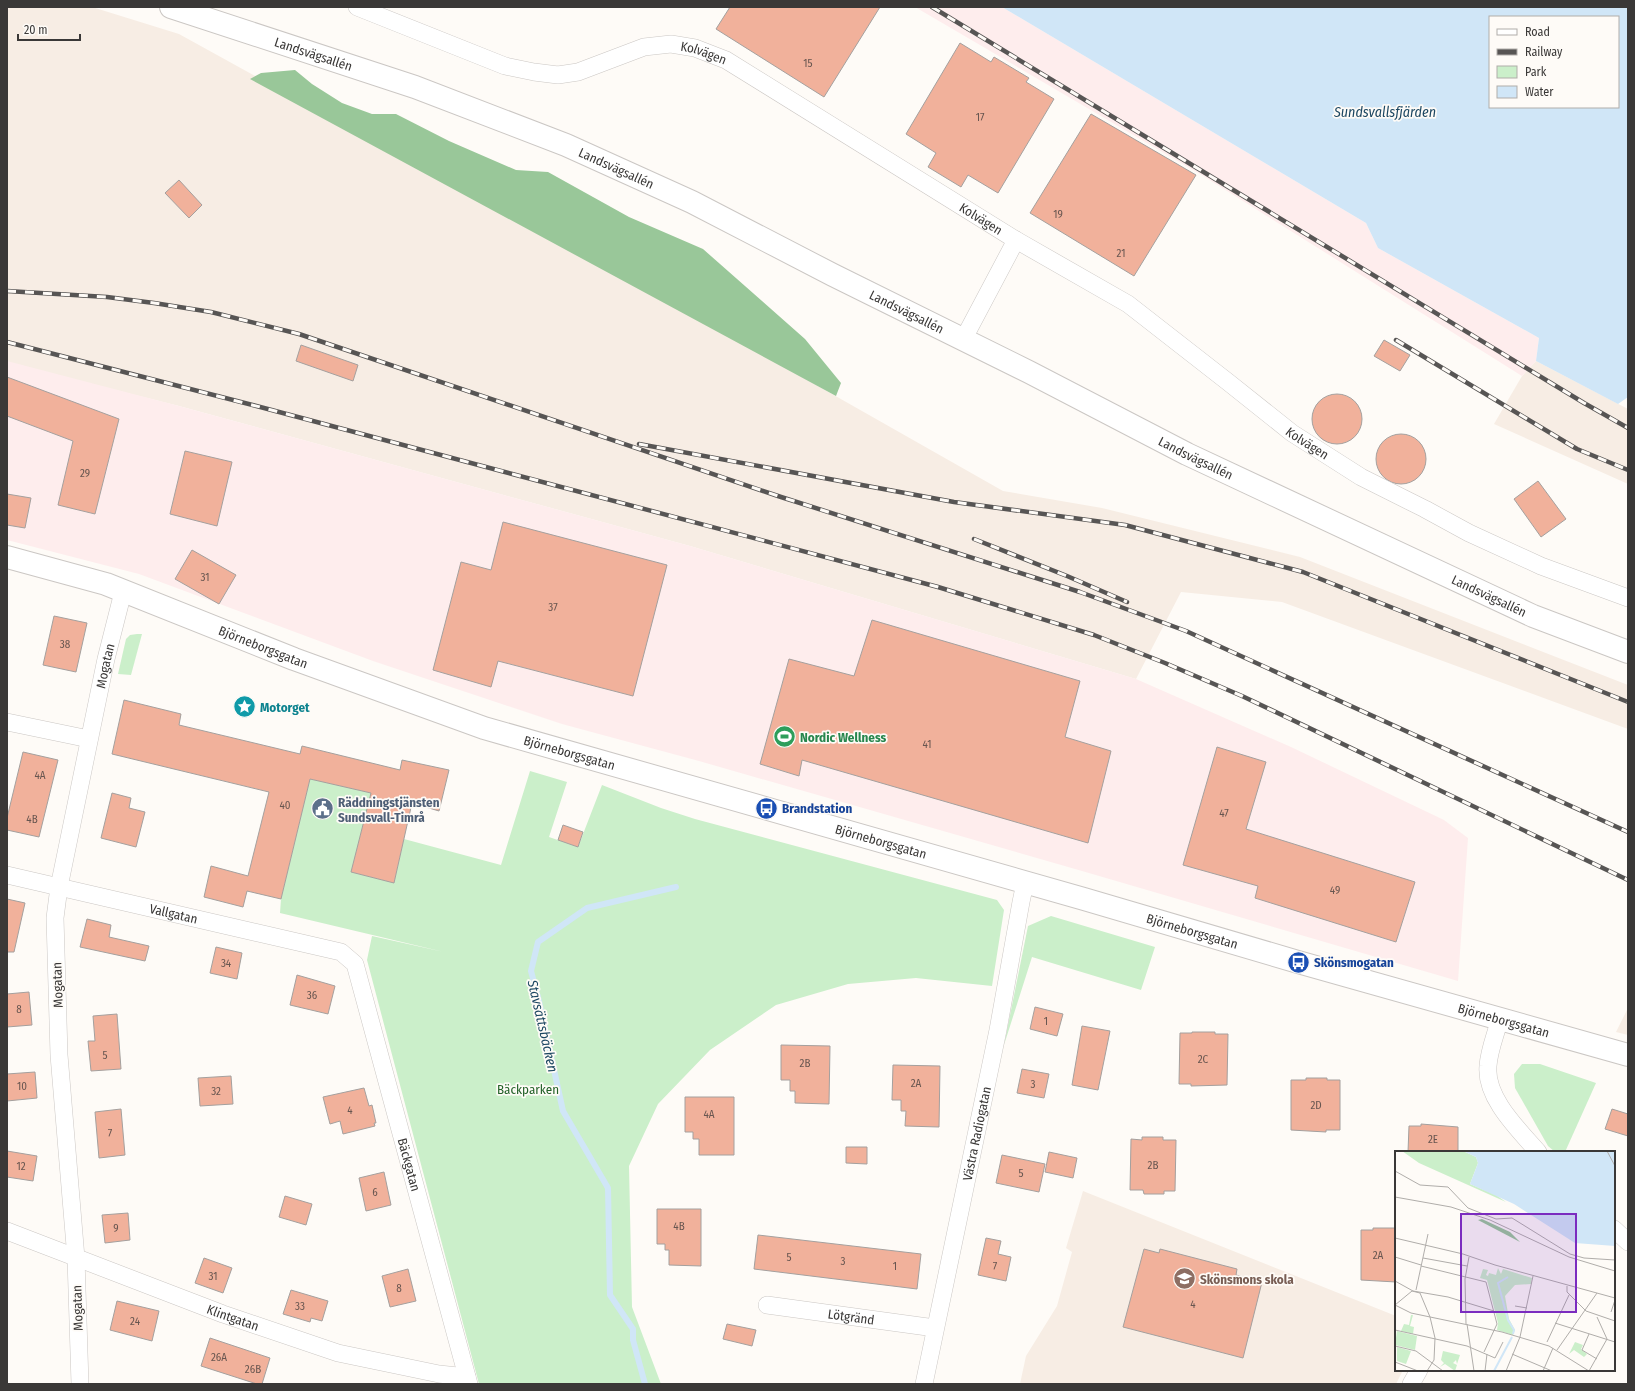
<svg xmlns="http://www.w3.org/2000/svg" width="1635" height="1391" viewBox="0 0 1635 1391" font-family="'Fira Sans Condensed',sans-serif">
<rect width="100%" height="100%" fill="#fefbf7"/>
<g fill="#f7ede4">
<polygon points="7,7 92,7 179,34 795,373 1003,491 1102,508 1300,557 1628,685 1628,729 1282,602 1181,592 1136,679 690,546 179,406 7,363"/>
<polygon points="1536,361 1628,409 1628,484 1494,424 1522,376"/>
<polygon points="1628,1008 1628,1035 1616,1032"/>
<polygon points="1083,1191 1396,1316 1396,1370 1403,1370 1396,1384 1020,1384 1026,1356 1057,1306 1072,1252 1066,1248"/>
</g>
<g fill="#feeded">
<polygon points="915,7 1002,7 1366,223 1378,248 1539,338 1536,361 1522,376 1200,174"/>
<polygon points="7,361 179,406 690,546 1136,679 1291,747 1444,820 1468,838 1458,981 1082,871 699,761 562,724 373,661 139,574 7,540"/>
</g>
<g fill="#cbefca">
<polygon points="137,634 142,634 131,675 118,674 126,639 130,635"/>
<polygon points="530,771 567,782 549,837 578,847 602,785 661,808 695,819 997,900 1004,910 992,986 916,978 848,984 776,1005 710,1050 658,1104 629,1166 632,1307 661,1384 479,1384 367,960 372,936 444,952 280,913 281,899 310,779 393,798 369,802 351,872 394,883 404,839 501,865"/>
<polygon points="1051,916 1155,947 1141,990 1032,957 1004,1045 1028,926"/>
<polygon points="1522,1064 1540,1064 1596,1083 1565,1152 1555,1152 1548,1146 1515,1088 1514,1074"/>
</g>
<polygon fill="#99c799" points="295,70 312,84 342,103 372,114 396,114 449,141 516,170 548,172 629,217 703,249 805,339 841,383 836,396 250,79 261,73"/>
<path fill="#d0e6f7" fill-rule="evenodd" d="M1002,7H1628V397L1618,404L1536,361L1539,338L1378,248L1366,223ZM1490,17H1618V107H1490Z"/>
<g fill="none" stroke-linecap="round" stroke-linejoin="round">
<polyline stroke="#d0e6f7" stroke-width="6" points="645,1384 633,1340 633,1329 610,1295 608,1188 563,1111 539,1001 531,971 538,942 587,908 676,887"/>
</g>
<g fill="#f1b19b" stroke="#a4a09e">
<polygon points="730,7 880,7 824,97 716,29"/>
<polygon points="960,43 991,62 994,57 1029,78 1026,82 1054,99 998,193 968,175 961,187 928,167 936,153 906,134"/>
<polygon points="1091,114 1196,175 1134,276 1030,213"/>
<polygon points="179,180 202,205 189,218 165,193"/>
<polygon points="1384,340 1410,355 1400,371 1374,356"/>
<polygon points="301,345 358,365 353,381 296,361"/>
<polygon points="7,377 119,419 95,514 58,505 73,441 7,416"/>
<circle cx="1337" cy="419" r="25"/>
<circle cx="1401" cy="459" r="25"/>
<polygon points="185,451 232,462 217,526 170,514"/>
<polygon points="1538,481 1566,519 1541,537 1514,499"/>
<polygon points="7,494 31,498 25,528 7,525"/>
<polygon points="503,522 667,565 633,696 498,661 491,687 433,670 461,562 491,570"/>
<polygon points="192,550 236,575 219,604 175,579"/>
<polygon points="54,616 87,623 76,672 43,665"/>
<polygon points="872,620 1080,681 1065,737 1111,751 1088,843 802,760 799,776 760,764 789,659 854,676"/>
<polygon points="124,700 181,714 179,725 300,754 302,746 400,770 402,760 449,770 439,811 412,803 394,883 351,872 371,793 310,779 281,899 247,891 243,907 204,897 211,866 248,876 269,792 112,754"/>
<polygon points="1217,747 1266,762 1246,829 1415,882 1396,942 1255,898 1258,886 1183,865"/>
<polygon points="23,752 58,760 39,837 7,830 7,818"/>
<polygon points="112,793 131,798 129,808 145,812 136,847 101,838"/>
<polygon points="563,825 583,832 578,847 558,840"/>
<polygon points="7,899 25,903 14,952 7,952"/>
<polygon points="87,919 111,925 109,937 149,946 145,961 80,947"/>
<polygon points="216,947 242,953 237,979 210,973"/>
<polygon points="297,975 335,986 328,1014 290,1005"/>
<polygon points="29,992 32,1025 7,1027 7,994"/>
<polygon points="1035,1007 1063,1014 1057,1036 1030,1029"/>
<polygon points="117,1014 121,1069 91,1071 88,1041 95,1041 93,1016"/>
<polygon points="1082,1026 1110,1031 1098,1090 1072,1085"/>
<polygon points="1192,1032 1215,1032 1215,1034 1228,1034 1227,1085 1191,1086 1191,1084 1179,1084 1180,1033 1192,1033"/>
<polygon points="781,1045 830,1046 829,1104 795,1103 795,1091 790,1091 790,1080 781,1080"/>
<polygon points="893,1065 940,1066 939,1127 905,1126 906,1111 901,1111 901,1100 892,1100"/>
<polygon points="1022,1069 1049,1074 1044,1098 1017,1093"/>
<polygon points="35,1072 37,1098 7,1101 7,1074"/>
<polygon points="231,1076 233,1104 200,1106 198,1078"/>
<polygon points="1306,1078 1327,1078 1327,1080 1340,1080 1340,1130 1326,1130 1326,1132 1291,1130 1291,1080 1306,1080"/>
<polygon points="364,1088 369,1106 372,1105 376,1123 374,1123 375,1126 343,1134 340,1121 330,1124 323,1097"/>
<polygon points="685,1097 734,1097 734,1155 699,1155 699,1139 693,1139 693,1132 685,1132"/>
<polygon points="121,1109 125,1155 99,1158 95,1112"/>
<polygon points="1612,1109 1628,1114 1628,1136 1605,1129"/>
<polygon points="1421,1124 1458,1127 1458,1152 1408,1152 1409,1126 1421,1126"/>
<polygon points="1142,1137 1163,1137 1163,1140 1176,1140 1175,1191 1164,1191 1164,1194 1144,1194 1143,1190 1130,1190 1131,1139 1142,1140"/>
<polygon points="846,1147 867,1147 867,1164 846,1163"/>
<polygon points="7,1151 37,1156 33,1181 7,1177"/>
<polygon points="1049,1152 1077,1158 1073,1178 1045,1172"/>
<polygon points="1002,1155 1045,1164 1039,1192 996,1183"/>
<polygon points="384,1172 391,1205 366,1211 359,1178"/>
<polygon points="285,1196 312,1204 306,1225 279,1217"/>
<polygon points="657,1209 701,1209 701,1266 669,1265 669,1250 665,1250 665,1244 657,1244"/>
<polygon points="128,1213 130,1240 105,1243 102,1215"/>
<polygon points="1373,1228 1396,1228 1396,1282 1361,1280 1361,1230 1373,1230"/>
<polygon points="758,1235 921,1254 917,1289 754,1269"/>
<polygon points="986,1238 1001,1241 998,1254 1011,1257 1006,1281 978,1275"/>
<polygon points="1144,1249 1159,1253 1160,1249 1237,1269 1236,1275 1262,1282 1243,1358 1123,1327"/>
<polygon points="204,1258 232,1268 223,1293 195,1283"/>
<polygon points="408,1269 416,1301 390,1307 382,1276"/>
<polygon points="291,1290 328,1301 322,1321 311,1318 310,1322 283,1314"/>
<polygon points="117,1301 159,1311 152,1341 110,1330"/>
<polygon points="727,1324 756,1330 752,1346 723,1339"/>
<polygon points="210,1338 270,1358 262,1384 257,1384 201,1366"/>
</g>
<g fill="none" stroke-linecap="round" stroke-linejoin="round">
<defs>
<g id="street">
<path id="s1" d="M357,7L505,66L534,72L558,75L578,72L644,47L671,44L695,48L726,60L1016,240L1128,304L1228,382L1292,433L1361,477L1425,509L1469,533L1541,566L1628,598"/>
<polyline points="963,340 1016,240"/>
<polyline points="7,722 89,739"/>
<path id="s2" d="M7,875L341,952L355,964L469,1384"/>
<path d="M1500,1018C1496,1034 1489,1050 1488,1066C1485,1098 1519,1130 1538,1152"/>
<polyline points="1614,1229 1628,1242"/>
<path id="s3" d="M7,1231L223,1314L338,1353L439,1374L467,1377"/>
<path id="s4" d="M767,1305L935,1328"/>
<path id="s5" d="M80,1384L76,1258L59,1055L55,918L59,887L106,659L123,592"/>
<path id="s6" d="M924,1384L998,1030L1021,902L1025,883"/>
<polyline points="1411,1384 1419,1370"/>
</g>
<g id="secondary">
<path id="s7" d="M171,7L415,87L566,145L692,202L833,275L1029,372L1187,454L1533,616L1628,652"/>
</g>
<g id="highway">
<path id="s8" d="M7,557L106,584L294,659L484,728L1084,899L1298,962L1628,1055"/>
</g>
</defs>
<use href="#street" stroke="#cbc7c4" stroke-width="18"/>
<use href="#secondary" stroke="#cbc7c4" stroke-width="24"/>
<use href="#highway" stroke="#cbc7c4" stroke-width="24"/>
<use href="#street" stroke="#fff" stroke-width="17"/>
<use href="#secondary" stroke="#fff" stroke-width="22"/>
<use href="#highway" stroke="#fff" stroke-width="22"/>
<defs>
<g id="rail">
<polyline points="932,7 1584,403 1628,428"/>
<polyline points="7,291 107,297 154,303 211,312 299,334 781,497 1080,592 1186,631 1628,832"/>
<polyline points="1396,340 1577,449 1628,470"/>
<polyline points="7,342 264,408 938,587 1094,635 1165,663 1242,696 1628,880"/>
<polyline points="639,444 954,502 1125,525 1303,572 1628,702"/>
<polyline points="974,539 1067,576 1127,602"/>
</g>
</defs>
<use href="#rail" stroke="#575554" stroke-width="4.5"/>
<use href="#rail" stroke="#fefbf7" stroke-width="3" stroke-dasharray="9" stroke-linecap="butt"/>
</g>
<defs>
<symbol id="sight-disc" viewBox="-11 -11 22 22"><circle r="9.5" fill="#0f9aa8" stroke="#fefbf7"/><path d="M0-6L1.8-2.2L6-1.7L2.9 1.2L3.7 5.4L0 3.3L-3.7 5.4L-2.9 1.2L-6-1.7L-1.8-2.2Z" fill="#fff"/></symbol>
<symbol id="stadium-disc" viewBox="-11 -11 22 22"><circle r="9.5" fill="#2e9e5b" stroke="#fefbf7"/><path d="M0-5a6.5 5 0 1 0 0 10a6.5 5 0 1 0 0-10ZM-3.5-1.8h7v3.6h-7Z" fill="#fff"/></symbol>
<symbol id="bus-disc" viewBox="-11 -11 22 22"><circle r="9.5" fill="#1a4fb4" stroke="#fefbf7"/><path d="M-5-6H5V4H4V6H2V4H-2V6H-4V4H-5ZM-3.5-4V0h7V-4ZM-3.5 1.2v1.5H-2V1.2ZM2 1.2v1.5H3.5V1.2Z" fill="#fff"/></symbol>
<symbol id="civic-disc" viewBox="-11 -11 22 22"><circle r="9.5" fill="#5c6f8a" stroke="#fefbf7"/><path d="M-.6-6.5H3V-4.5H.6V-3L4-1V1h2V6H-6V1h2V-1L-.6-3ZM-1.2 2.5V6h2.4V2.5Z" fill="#fff"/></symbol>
<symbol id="school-disc" viewBox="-11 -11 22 22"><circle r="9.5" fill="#8d6e63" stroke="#fefbf7"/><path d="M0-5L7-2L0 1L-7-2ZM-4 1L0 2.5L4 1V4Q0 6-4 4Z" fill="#fff"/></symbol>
</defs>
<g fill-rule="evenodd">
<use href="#sight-disc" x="232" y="694" width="25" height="25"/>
<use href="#stadium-disc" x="772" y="724" width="25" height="25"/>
<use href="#bus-disc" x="754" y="796" width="25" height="25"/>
<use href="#civic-disc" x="310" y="796" width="25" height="25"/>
<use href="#bus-disc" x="1286" y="950" width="25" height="25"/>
<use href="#school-disc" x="1172" y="1266" width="25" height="25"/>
</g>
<g text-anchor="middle" stroke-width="3.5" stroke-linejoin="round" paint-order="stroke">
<g font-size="11" fill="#685650">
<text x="808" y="67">15</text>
<text x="980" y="121">17</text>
<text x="1058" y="218">19</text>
<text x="1121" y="257">21</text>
<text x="85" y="477">29</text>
<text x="205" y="581">31</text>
<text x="553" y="611">37</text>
<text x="65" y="648">38</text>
<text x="927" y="748">41</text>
<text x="40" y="779">4A</text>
<text x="285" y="809">40</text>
<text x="1224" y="817">47</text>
<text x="32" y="823">4B</text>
<text x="1335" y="894">49</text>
<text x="226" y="967">34</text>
<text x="312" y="999">36</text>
<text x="19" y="1013">8</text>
<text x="1046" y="1025">1</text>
<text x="105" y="1059">5</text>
<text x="1203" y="1063">2C</text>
<text x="805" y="1067">2B</text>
<text x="916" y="1087">2A</text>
<text x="1033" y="1088">3</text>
<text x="22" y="1090">10</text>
<text x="216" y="1095">32</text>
<text x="1316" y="1109">2D</text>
<text x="350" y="1114">4</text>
<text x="709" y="1118">4A</text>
<text x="110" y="1137">7</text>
<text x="1433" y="1143">2E</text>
<text x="1153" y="1169">2B</text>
<text x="21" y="1170">12</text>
<text x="1021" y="1177">5</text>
<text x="375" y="1196">6</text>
<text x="679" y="1230">4B</text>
<text x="116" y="1232">9</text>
<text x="1378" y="1259">2A</text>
<text x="789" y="1261">5</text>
<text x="843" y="1265">3</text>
<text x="895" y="1270">1</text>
<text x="995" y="1270">7</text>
<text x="213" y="1280">31</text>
<text x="399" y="1292">8</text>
<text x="1193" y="1308">4</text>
<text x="300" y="1310">33</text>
<text x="135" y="1325">24</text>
<text x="219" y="1361">26A</text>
<text x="253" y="1373">26B</text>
</g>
<g font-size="13" fill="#3a3837" stroke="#fefbf7">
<text dy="5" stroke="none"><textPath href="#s7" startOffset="150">Landsvägsallén</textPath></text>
<text dy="5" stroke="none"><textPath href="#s1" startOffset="365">Kolvägen</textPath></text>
<text dy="5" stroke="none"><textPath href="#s7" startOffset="474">Landsvägsallén</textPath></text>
<text dy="5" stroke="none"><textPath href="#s1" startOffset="689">Kolvägen</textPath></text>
<text dy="5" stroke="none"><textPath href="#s7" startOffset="798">Landsvägsallén</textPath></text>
<text dy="5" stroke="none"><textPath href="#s1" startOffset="1086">Kolvägen</textPath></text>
<text dy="5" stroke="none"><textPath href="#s7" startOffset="1122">Landsvägsallén</textPath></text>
<text dy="5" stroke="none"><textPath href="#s7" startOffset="1446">Landsvägsallén</textPath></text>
<text dy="5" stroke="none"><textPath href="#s8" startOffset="272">Björneborgsgatan</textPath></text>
<text dy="5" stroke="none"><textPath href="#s5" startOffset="724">Mogatan</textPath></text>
<text dy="5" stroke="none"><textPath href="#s8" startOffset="596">Björneborgsgatan</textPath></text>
<text dy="5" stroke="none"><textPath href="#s8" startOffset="920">Björneborgsgatan</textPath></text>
<text dy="5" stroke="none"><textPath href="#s2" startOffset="171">Vallgatan</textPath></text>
<text dy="5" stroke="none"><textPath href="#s8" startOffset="1244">Björneborgsgatan</textPath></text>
<text transform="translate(57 985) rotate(-92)" y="5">Mogatan</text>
<text dy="5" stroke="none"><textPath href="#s8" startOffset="1568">Björneborgsgatan</textPath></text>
<text dy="5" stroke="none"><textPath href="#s6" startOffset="256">Västra Radiogatan</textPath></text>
<text dy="5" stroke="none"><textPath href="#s2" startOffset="569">Bäckgatan</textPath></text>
<text transform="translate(77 1308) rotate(-92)" y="5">Mogatan</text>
<text dy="5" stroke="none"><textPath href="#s4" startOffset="85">Lötgränd</textPath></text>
<text dy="5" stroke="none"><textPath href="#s3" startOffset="242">Klintgatan</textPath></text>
</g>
<g font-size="13" font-weight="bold" fill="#0d838f" stroke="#fefbf7" text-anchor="start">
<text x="260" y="712">Motorget</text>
</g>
<g font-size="13" font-weight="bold" fill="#27864d" stroke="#fefbf7" text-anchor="start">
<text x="800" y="742">Nordic Wellness</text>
</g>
<g font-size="13" font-weight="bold" fill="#4e5e75" stroke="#fefbf7" text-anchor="start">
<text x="338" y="807">Räddningstjänsten<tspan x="338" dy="15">Sundsvall-Timrå</tspan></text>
</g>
<g font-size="13" font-weight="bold" fill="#164399" stroke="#fefbf7" text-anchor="start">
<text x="782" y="813">Brandstation</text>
<text x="1314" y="967">Skönsmogatan</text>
</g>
<g font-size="13" fill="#236228" stroke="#fefbf7">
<text x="528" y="1094">Bäckparken</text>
</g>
<g font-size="13" font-weight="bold" fill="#785e54" stroke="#fefbf7" text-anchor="start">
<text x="1200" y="1284">Skönsmons skola</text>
</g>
<g font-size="14" font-style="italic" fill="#1b4661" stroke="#fefbf7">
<text x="1385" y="117">Sundsvallsfjärden</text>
<text transform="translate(543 1026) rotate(77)" y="5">Stavsättsbäcken</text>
</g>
</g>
<g transform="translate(1395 1151)">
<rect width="220" height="220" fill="#fefbf7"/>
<path d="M7,0H68L81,6L83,12L75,33L101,44L111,51L24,12ZM103,117L106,123L108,118L137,127L136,133L120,134L110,145L114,168L120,179L118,184L102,179L103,172L92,129L85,127L88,118L93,119L91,124L93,125L94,122L101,124ZM16,164H18L15,175L19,176L18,183L6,180L9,173L14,174ZM2,180L22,185L20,199L0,194ZM180,191L188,194L186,198L192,203L189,206L179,199L174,203ZM2,196L16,200L11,213L2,210ZM48,200L65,204L62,213L61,209L58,212L62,214L60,220L50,213L45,216L49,212L46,209Z" fill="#cbefca"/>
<path d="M87,68L115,81L125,91L83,69Z" fill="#99c799"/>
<path d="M68,0H220V95L180,92L119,53L75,33L83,12L81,6Z" fill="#d0e6f7"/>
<path fill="none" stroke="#d0e6f7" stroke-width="2" d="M113,126L103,132L113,169L119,179L118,183M99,220L117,186"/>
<path fill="none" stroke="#b0adaa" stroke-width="1" d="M212,0L220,15M0,20L25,34L53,36L73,57L101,68L117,67L175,103L189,107L220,109M0,46L56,56L95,69L174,106L220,120M0,87L68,103L100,114L220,147M0,106L26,114M28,107L72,115M26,115L91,131L102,173L89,201M0,130L18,140L53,146L99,160M172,135V141L191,160L220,170M21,139L33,83M0,154L16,162L107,181L154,195L194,220M0,154L17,140L25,142L35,166L40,187L39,209L32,220M120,155L132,157M216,161L220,149M160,172L220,191M71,173L70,128L74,106M72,173L79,220M0,179L72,195L100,207L108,191M194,183L187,199L202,208M152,191L174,144M0,195L21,200L48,220M162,199L202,142M117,203L157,220M0,211L23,220M90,220L92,203M111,220L125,186L138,125M148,220L158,197M194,220L212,188L202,166"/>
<path fill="#7b2cbf" fill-opacity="0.15" stroke="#7b2cbf" stroke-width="2" d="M66,63H181V161H66Z"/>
<rect width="220" height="220" fill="none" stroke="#3a3837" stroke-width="2"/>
</g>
<rect width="1635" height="1391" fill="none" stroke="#3a3837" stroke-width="16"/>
<rect x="1489" y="16" width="130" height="92" fill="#fefbf7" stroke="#b0adaa"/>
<rect x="1497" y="29" width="20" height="6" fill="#ffffff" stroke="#b0adaa"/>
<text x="1525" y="36" font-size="12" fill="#3a3837">Road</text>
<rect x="1497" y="49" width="20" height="6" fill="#575554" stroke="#b0adaa"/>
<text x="1525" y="56" font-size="12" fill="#3a3837">Railway</text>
<rect x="1497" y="66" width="20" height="12" fill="#cbefca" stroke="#b0adaa"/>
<text x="1525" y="76" font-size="12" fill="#3a3837">Park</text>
<rect x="1497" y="86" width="20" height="12" fill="#d0e6f7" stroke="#b0adaa"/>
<text x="1525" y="96" font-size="12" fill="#3a3837">Water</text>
<path d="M18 34v6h62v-6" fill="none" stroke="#3a3837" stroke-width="2"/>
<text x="24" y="34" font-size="12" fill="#3a3837" stroke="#fefbf7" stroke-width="3" paint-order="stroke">20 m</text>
</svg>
